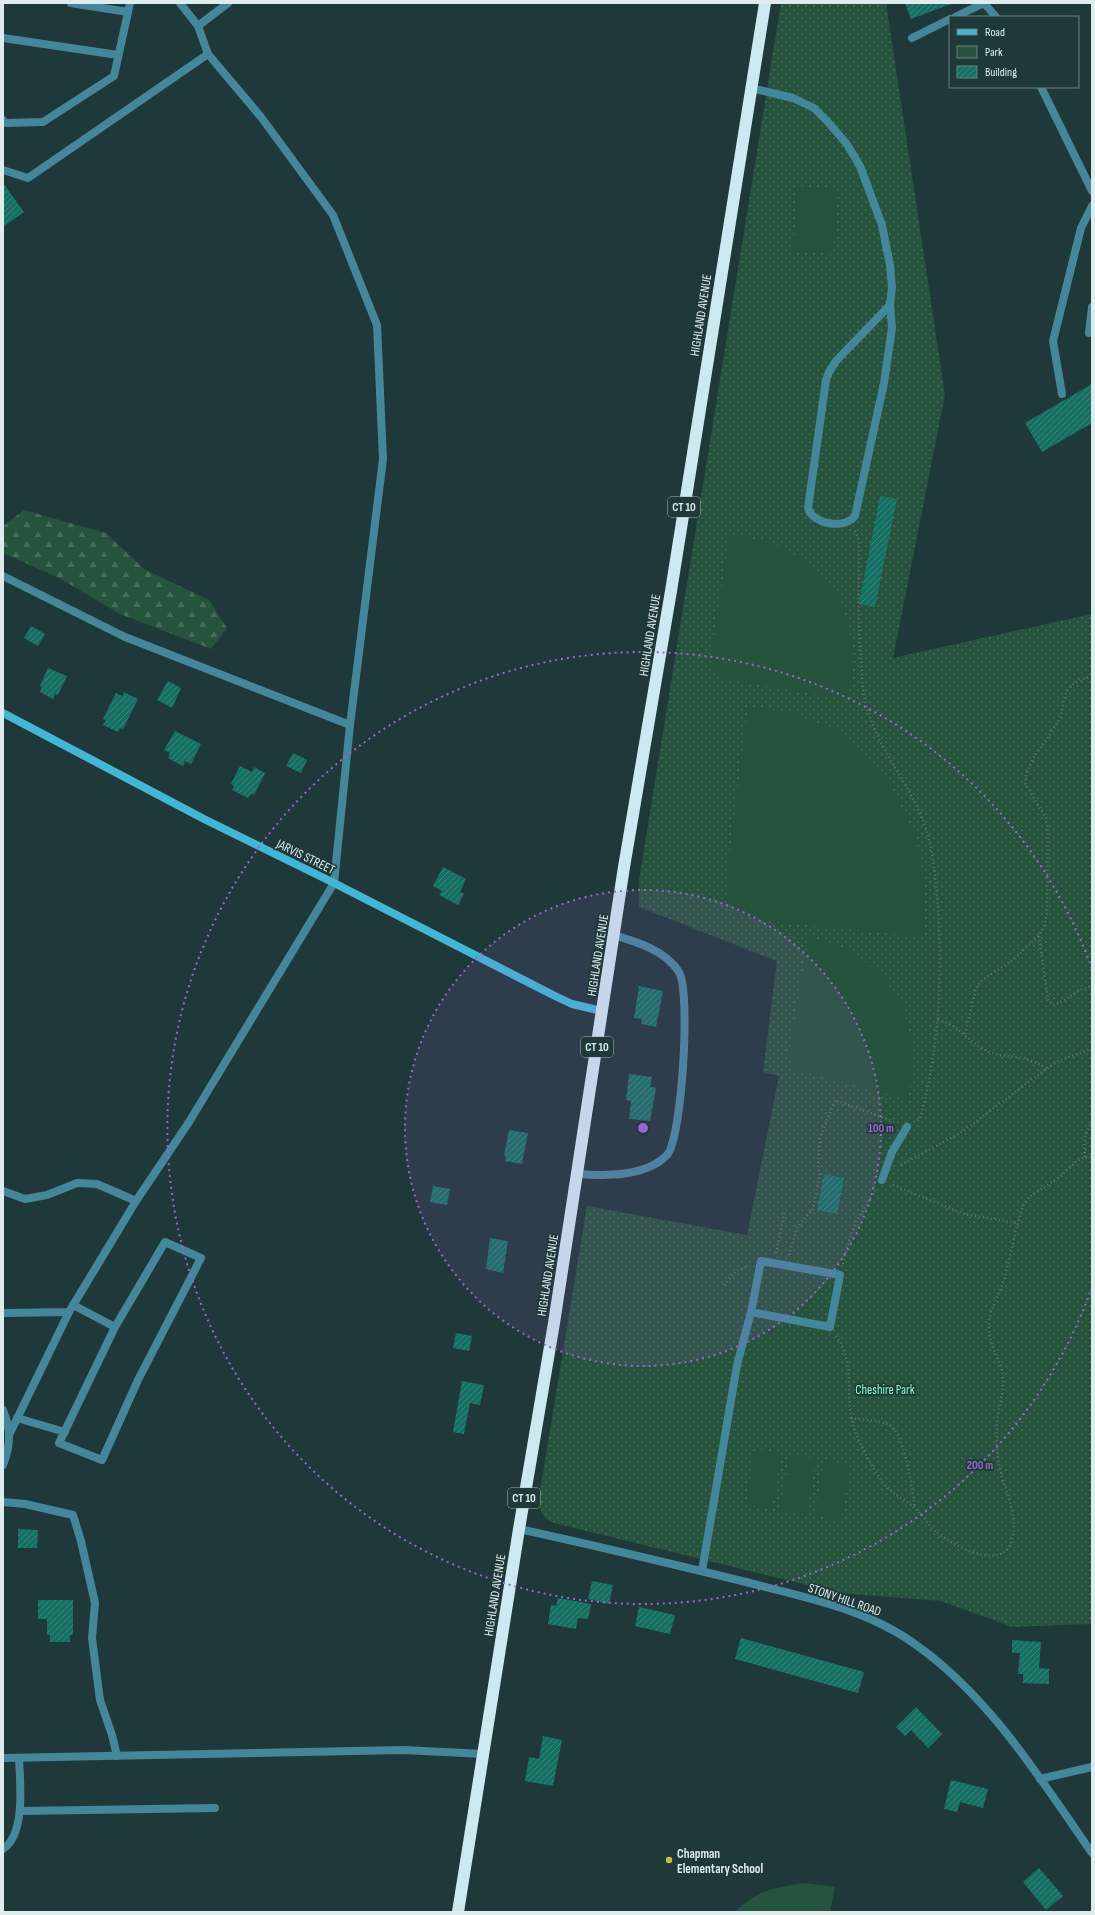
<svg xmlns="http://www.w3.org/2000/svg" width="1095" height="1915" viewBox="0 0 1095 1915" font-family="'Sofia Sans Condensed',sans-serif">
<defs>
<pattern id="green-dots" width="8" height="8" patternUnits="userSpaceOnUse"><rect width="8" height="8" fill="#26533e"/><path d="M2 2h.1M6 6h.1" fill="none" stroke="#456c5a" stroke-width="1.8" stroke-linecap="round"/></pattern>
<pattern id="forest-firs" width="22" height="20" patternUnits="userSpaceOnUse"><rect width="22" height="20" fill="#26533e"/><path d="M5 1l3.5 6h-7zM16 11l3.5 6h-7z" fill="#456c5a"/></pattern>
<pattern id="building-hatch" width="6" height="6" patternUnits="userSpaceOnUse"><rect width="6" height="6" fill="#166f63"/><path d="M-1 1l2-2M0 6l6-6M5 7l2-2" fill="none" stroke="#37847a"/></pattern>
</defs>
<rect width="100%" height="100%" fill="#1f3839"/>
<path fill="url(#green-dots)" d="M781,3H886L945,395L893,658L1092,614V1624L1012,1627L941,1601L840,1593L558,1524C545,1520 542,1516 538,1503L587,1206L747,1235L779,1076L763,1072L777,961L639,907V880Z"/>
<polygon fill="url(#forest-firs)" points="24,510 106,533 144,569 209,600 227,628 211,649 120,614 59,578 3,553 3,526"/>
<g fill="#26533e">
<polygon points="798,186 838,190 833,254 793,251"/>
<polygon points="730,534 772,543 812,564 837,593 848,624 854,657 848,700 720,678 710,664"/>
<polygon points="748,706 792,713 834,729 859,748 891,786 916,836 925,889 923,937 776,922 736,914 729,903 727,876"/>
<polygon points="809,937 851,950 881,974 903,1006 913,1047 913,1074 907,1099 795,1070 788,1058"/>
<polygon points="755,1449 781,1453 772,1509 746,1505"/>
<polygon points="790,1455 816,1459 806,1515 780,1510"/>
<polygon points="824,1460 850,1465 841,1520 815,1516"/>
<path d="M803,1883L835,1887L830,1912H735C756,1890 774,1888 803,1883Z"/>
</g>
<g fill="url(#building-hatch)">
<polygon points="905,3 951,3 951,4 911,19"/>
<polygon points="3,183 24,212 3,227"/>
<polygon points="1092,384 1092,423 1042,452 1025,423"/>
<polygon points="880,496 897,499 875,607 859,604"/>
<polygon points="31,626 45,634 38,646 24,638"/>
<polygon points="48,668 67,676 58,695 55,694 53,699 40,692 42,687 40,686"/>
<polygon points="168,681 181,688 172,708 157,700"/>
<polygon points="124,692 138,699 123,729 120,728 118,732 103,725 106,720 103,719 116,693 122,696"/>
<polygon points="175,731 201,744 191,764 185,761 183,766 168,758 170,753 164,750"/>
<polygon points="293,753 307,760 301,773 286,766"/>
<polygon points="240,766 252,772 254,767 265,773 254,795 251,794 248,798 232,790 234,786 231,784"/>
<polygon points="443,867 466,879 460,892 464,894 458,905 439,895 442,891 433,886"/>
<polygon points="639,986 663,991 656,1027 641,1024 642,1019 634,1018"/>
<polygon points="629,1074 652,1077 650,1087 656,1088 650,1121 629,1119 631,1101 626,1100"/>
<polygon points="509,1130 528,1133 522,1164 505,1161 506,1156 504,1155"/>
<polygon points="824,1174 844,1178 837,1214 817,1210"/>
<polygon points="433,1186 450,1189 447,1205 430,1202"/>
<polygon points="490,1238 508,1241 503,1273 486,1269"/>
<polygon points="456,1333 472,1336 469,1351 453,1348"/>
<polygon points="462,1381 484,1385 480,1405 470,1403 464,1434 453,1432"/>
<polygon points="18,1529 38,1530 37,1548 18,1548"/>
<polygon points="592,1581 613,1585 609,1604 588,1599"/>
<polygon points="558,1598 591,1604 588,1619 578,1618 576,1629 548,1624 551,1605 556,1606"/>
<polygon points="38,1600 73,1600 73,1635 70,1635 70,1642 50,1642 50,1635 47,1635 47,1619 38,1619"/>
<polygon points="639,1607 675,1615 670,1634 635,1626"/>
<polygon points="741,1638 864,1672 858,1693 735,1659"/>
<polygon points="1012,1640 1041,1642 1039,1668 1049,1669 1049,1684 1023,1683 1023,1674 1018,1674 1020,1653 1012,1653"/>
<polygon points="916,1707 942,1734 928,1748 911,1730 905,1736 896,1727"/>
<polygon points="543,1736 562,1740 553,1786 525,1781 529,1757 539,1759"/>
<polygon points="951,1780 988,1789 983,1808 960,1802 957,1812 944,1809"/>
<polygon points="1039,1868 1063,1896 1046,1910 1023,1882"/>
</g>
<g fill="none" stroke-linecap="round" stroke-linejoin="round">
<g stroke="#607576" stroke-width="2.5" stroke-dasharray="1 3" stroke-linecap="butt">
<path d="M855,531L859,540C859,581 858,621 861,661C862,674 862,688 865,700C874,741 902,774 919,811C933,841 935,874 938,906C943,977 939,1050 920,1119L916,1121"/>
<path d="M1092,677C1082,678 1074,682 1068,690C1062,698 1064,710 1059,719C1051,738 1022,764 1026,785L1046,818L1048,832L1047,912L1045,923L1039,936L1048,1000L1053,1005L1057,1004L1082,989L1092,986"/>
<path d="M938,1020C959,1024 969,1043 987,1051C1007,1060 1026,1053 1046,1069"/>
<polyline points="965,1034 976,988 981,981 1014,959 1039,936"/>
<path d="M1085,1157C1084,1145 1084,1132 1092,1123"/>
<polyline points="901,1165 962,1132 1046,1069 1060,1060 1092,1049"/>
<polyline points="893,1185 964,1214 1017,1223"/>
<polyline points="776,1253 785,1210"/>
<polyline points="789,1255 797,1228 813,1209 820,1174 818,1167 820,1138 835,1100 897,1123"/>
<polyline points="843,1264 850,1237 856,1222 876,1189"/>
<polyline points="724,1285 736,1271 749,1266"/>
<path d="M836,1336C855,1363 846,1386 851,1416C854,1435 870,1464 881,1480C889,1493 905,1499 916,1509C923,1516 928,1525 936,1532C950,1543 998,1571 1010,1545C1022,1517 1003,1491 999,1464C997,1452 996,1437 997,1424C998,1409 1004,1393 1003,1378C1001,1358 988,1348 989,1324C990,1308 999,1295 1004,1280C1011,1255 1015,1230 1023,1206L1029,1197L1061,1176L1076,1162L1085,1157H1092"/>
<path d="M851,1418C863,1420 877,1420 888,1424C904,1430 913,1492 915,1508"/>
</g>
<g stroke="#45879a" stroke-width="8">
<polyline points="71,3 128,12"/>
<polyline points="180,3 198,26"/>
<polyline points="984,3 996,17"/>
<polyline points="955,17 984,3"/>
<polyline points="3,38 118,55"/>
<polyline points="912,38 950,19"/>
<polyline points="1041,87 1092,191"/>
<path d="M751,88L793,98L814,108L827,121L846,143L860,166L882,225L890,265L892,287L890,305L892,328L884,383L855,516C845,530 812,524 808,508L826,380L829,372L836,361L890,305"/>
<polyline points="3,120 5,123 43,122 114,76 130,3"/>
<polyline points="3,170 28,178 208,54 198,26 228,3"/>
<polyline points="1089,333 1092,307"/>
<polyline points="1062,394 1053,341 1081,228 1092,206"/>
<polyline points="3,576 125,637 350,725"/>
<path d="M577,1174C605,1176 646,1177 667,1155C682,1138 691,992 679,972C665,950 637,942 614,935"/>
<polyline points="882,1180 892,1152 907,1127"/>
<polyline points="3,1191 25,1199 47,1195 77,1183 97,1184 136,1201"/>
<polyline points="73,1305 115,1327 165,1242 201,1258 138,1380 102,1460 59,1443 115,1327"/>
<polyline points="3,1313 69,1312 136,1201 189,1122 334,883 350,725 383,459 377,325 333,215 261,117 208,54"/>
<path d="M3,1410C11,1430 11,1444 3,1465"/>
<polyline points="17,1418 65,1432"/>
<polyline points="9,1435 69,1312"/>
<polyline points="3,1502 25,1504 73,1515 81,1541 95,1603 92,1638 100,1700 112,1735 117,1756"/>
<polyline points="702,1571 737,1365 751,1312 761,1261 840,1275 830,1327 751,1312"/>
<polyline points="3,1758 404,1750 483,1754"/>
<polyline points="21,1811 215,1808"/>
<path d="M3,1849C26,1834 20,1782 19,1758"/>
</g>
<g stroke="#45879a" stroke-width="8">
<path d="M519,1529C593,1545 668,1563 742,1581C803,1597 867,1608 919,1647C992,1700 1041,1780 1092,1853"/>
<polyline points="1040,1779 1092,1767"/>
</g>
<polyline stroke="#43b6d5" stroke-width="8" points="3,713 204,819 334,883 555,996 572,1004 602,1011"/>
<polyline stroke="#cce8f1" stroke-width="12" points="458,1912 519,1529 554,1323 624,867 671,591 765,3"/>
</g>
<circle cx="643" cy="1128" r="238" fill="#9966cd" fill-opacity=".12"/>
<g fill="none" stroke="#9966cd" stroke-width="2" stroke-dasharray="2 4">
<circle cx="643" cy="1128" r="238"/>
<path d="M1092 1287A476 476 0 1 1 1092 969"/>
</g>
<circle fill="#c6bc3c" stroke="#1f3839" stroke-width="1.5" cx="669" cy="1860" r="4"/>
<g text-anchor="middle" stroke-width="3.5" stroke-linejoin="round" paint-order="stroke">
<g fill="#1f3839" stroke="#a5b6b7" stroke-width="1">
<rect x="668" y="497" width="32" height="20" rx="3"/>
<rect x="581" y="1037" width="32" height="20" rx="3"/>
<rect x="508" y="1488" width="32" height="20" rx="3"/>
</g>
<g font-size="12" font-weight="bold" fill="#deeced">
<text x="684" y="511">CT 10</text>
<text x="597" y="1051">CT 10</text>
<text x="524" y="1502">CT 10</text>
</g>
<g font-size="13" fill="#deeced" stroke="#1f3839">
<text transform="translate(700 315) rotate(-81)" y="5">HIGHLAND AVENUE</text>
<text transform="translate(649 635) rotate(-81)" y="5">HIGHLAND AVENUE</text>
<text transform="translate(306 856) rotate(26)" y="5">JARVIS STREET</text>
<text transform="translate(597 955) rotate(-81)" y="5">HIGHLAND AVENUE</text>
<text transform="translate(547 1275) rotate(-81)" y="5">HIGHLAND AVENUE</text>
<text transform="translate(494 1595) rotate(-81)" y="5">HIGHLAND AVENUE</text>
<text transform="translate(845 1599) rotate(19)" y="5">STONY HILL ROAD</text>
</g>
<g font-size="13" fill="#85fac4" stroke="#1f3839">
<text x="885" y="1394">Cheshire Park</text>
</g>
<g font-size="13" font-weight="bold" fill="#deeced" stroke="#1f3839" text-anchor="start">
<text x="677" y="1858">Chapman<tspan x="677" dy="15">Elementary School</tspan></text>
</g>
</g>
<circle cx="643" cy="1128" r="6" fill="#9966cd" stroke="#1f3839" stroke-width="2"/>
<g font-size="12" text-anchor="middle" font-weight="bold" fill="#9966cd" stroke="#1f3839" stroke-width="3.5" stroke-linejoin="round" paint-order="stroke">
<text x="881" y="1132">100 m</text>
<text x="980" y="1469">200 m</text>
</g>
<rect width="1095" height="1915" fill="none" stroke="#deeced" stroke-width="8"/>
<rect x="949" y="16" width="130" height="72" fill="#1f3839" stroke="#6b8081"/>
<rect x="957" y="29" width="20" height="6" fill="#43b6d5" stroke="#6b8081"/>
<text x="985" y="36" font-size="12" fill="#deeced">Road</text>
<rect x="957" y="46" width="20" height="12" fill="#26533e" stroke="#6b8081"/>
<text x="985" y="56" font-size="12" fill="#deeced">Park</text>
<rect x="957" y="66" width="20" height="12" fill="url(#building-hatch)" stroke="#6b8081"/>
<text x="985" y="76" font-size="12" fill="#deeced">Building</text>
</svg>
